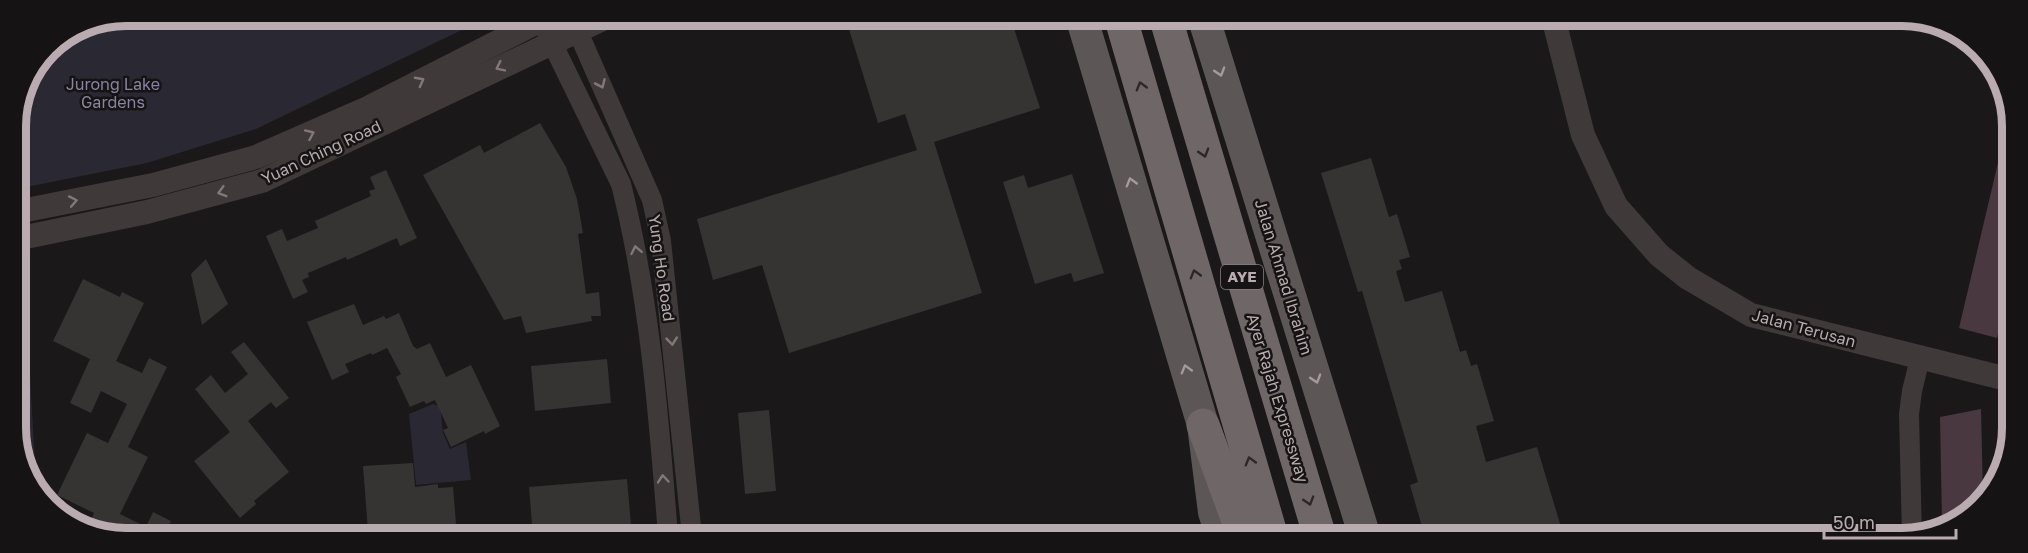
<svg xmlns="http://www.w3.org/2000/svg" width="2028" height="553" viewBox="0 0 2028 553" font-family="'Golos Text',sans-serif">
<rect width="100%" height="100%" fill="#1a1818"/>
<g fill="#2a2832">
<polygon points="126,15 493,15 256,129 147,163 16,189 15,119 48,47 84,23"/>
<polygon points="24,265 36,483 17,449 16,267"/>
<polygon points="433,404 440,406 443,433 450,449 466,442 471,480 416,485 409,414"/>
</g>
<g fill="#493840">
<polygon points="2011,121 2011,280 1997,338 1959,328 2005,133"/>
<polygon points="1981,409 1983,497 1975,511 1942,524 1940,417"/>
</g>
<g fill="#363333">
<polygon points="878,16 1010,16 1040,108 934,142 982,293 789,353 762,265 713,280 697,219 917,150 905,114 878,123 848,26"/>
<polygon points="540,123 566,167 577,199 583,233 578,234 586,294 599,292 601,316 591,316 592,321 526,333 521,316 504,320 423,175 480,145 484,153"/>
<polygon points="1371,158 1389,217 1397,214 1410,257 1399,260 1402,269 1396,271 1405,302 1442,291 1460,352 1466,350 1471,366 1477,364 1494,421 1476,426 1486,462 1537,447 1564,537 1425,537 1410,485 1418,482 1362,291 1358,292 1321,173"/>
<polygon points="386,170 417,238 400,246 397,238 347,260 346,257 308,273 309,277 302,280 308,292 293,299 266,236 282,229 287,241 318,228 315,221 371,196 369,191 375,189 370,177"/>
<polygon points="1072,174 1104,273 1074,282 1071,273 1035,284 1003,182 1024,175 1028,188"/>
<polygon points="206,259 228,304 202,325 191,274"/>
<polygon points="83,279 120,297 122,292 144,303 116,361 142,373 149,358 167,367 128,447 148,457 120,514 146,527 153,512 171,521 164,536 104,536 88,527 94,513 57,495 87,433 108,443 127,404 101,391 91,413 70,403 90,359 53,341"/>
<polygon points="354,304 363,325 384,316 386,319 399,313 413,346 417,349 430,343 446,377 471,365 500,426 485,434 484,431 451,447 443,430 448,428 435,400 426,404 424,401 410,407 396,377 401,374 387,348 372,355 371,353 345,364 349,372 332,380 307,322"/>
<polygon points="244,342 289,398 276,408 271,402 248,421 289,472 254,501 256,504 240,518 194,461 230,432 195,389 211,375 225,393 248,374 231,352"/>
<polygon points="607,359 611,403 535,411 531,366"/>
<polygon points="769,410 776,491 745,494 738,413"/>
<polygon points="413,463 415,487 438,484 438,488 453,487 457,536 390,536 390,530 368,531 363,466"/>
<polygon points="627,479 632,536 533,536 529,487"/>
</g>
<g fill="none" stroke-linecap="round" stroke-linejoin="round">
<g stroke="#3f393a" stroke-width="20">
<path d="M539,16L621,184C650,299 659,419 668,536"/>
<polyline points="571,16 652,200 661,241 692,536"/>
<polyline points="1912,537 1909,414 1912,391 1920,358"/>
</g>
<g stroke="#3f393a" stroke-width="24">
<polyline points="1553,17 1583,135 1616,206 1659,255 1688,278 1751,315 2011,380"/>
<polyline points="16,212 153,185 256,157 368,108 549,16"/>
<polyline points="16,239 147,212 262,181 609,16"/>
</g>
<g stroke="#5d5657" stroke-width="32">
<polyline points="1081,16 1203,425 1214,512 1222,537"/>
<polyline points="1203,16 1365,537"/>
</g>
<g stroke="#6f6668" stroke-width="33">
<polyline points="1120,16 1272,537"/>
<polyline points="1165,16 1320,537"/>
<polyline points="1203,425 1244,537"/>
</g>
</g>
<defs><path id="oneway-chevron" d="M-2-3.5L2.5 0L-2 3.5" fill="none" stroke-width="1.6" stroke-linecap="round" stroke-linejoin="round" transform="scale(1.5)"/></defs>
<g stroke="#82787a">
<use href="#oneway-chevron" transform="translate(500 67) rotate(154)"/>
<use href="#oneway-chevron" transform="translate(420 81) rotate(-28)"/>
<use href="#oneway-chevron" transform="translate(601 84) rotate(66)"/>
<use href="#oneway-chevron" transform="translate(310 134) rotate(-24)"/>
<use href="#oneway-chevron" transform="translate(222 192) rotate(164)"/>
<use href="#oneway-chevron" transform="translate(73 201) rotate(-11)"/>
<use href="#oneway-chevron" transform="translate(636 250) rotate(-101)"/>
<use href="#oneway-chevron" transform="translate(672 341) rotate(84)"/>
<use href="#oneway-chevron" transform="translate(663 479) rotate(-95)"/>
</g>
<g stroke="#a79a9d">
<use href="#oneway-chevron" transform="translate(1220 72) rotate(73)"/>
<use href="#oneway-chevron" transform="translate(1131 182) rotate(-106)"/>
<use href="#oneway-chevron" transform="translate(1186 369) rotate(-106)"/>
<use href="#oneway-chevron" transform="translate(1316 379) rotate(73)"/>
</g>
<g stroke="#2c2828">
<use href="#oneway-chevron" transform="translate(1141 86) rotate(-106)"/>
<use href="#oneway-chevron" transform="translate(1204 153) rotate(73)"/>
<use href="#oneway-chevron" transform="translate(1195 274) rotate(-106)"/>
<use href="#oneway-chevron" transform="translate(1250 461) rotate(-106)"/>
<use href="#oneway-chevron" transform="translate(1309 501) rotate(73)"/>
</g>
<g text-anchor="middle" stroke-width="5" stroke-linejoin="round" paint-order="stroke">
<rect fill="#151313" stroke="#887d80" stroke-width="1.5" x="1221" y="265" width="42" height="24" rx="4.5"/>
<g font-size="15" font-weight="bold" fill="#b9abaf">
<text x="1242" y="282">AYE</text>
</g>
<g font-size="16" fill="#8884a2" stroke="#151313">
<text x="113" y="90">Jurong Lake<tspan x="113" dy="18">Gardens</tspan></text>
</g>
<g font-size="16" fill="#b9abaf" stroke="#151313">
<text transform="translate(321 152) rotate(-25)" y="6">Yuan Ching Road</text>
<text transform="translate(662 268) rotate(82)" y="6">Yung Ho Road</text>
<text transform="translate(1284 277) rotate(73)" y="6">Jalan Ahmad Ibrahim</text>
<text transform="translate(1804 328) rotate(15)" y="6">Jalan Terusan</text>
<text transform="translate(1278 398) rotate(73)" y="6">Ayer Rajah Expressway</text>
</g>
</g>
<path d="M0 0H2028V553H0ZM126 26H1902A100 100 0 0 1 2002 126V428A100 100 0 0 1 1902 528H126A100 100 0 0 1 26 428V126A100 100 0 0 1 126 26Z" fill="#151313" fill-rule="evenodd"/>
<path fill="none" stroke="#b9abaf" stroke-width="8" d="M126 26H1902A100 100 0 0 1 2002 126V428A100 100 0 0 1 1902 528H126A100 100 0 0 1 26 428V126A100 100 0 0 1 126 26Z"/>
<path d="M1824 529v9h132v-9" fill="none" stroke="#b9abaf" stroke-width="3"/>
<text x="1833" y="529" font-size="18" fill="#b9abaf" stroke="#151313" stroke-width="4.5" paint-order="stroke">50 m</text>
</svg>
